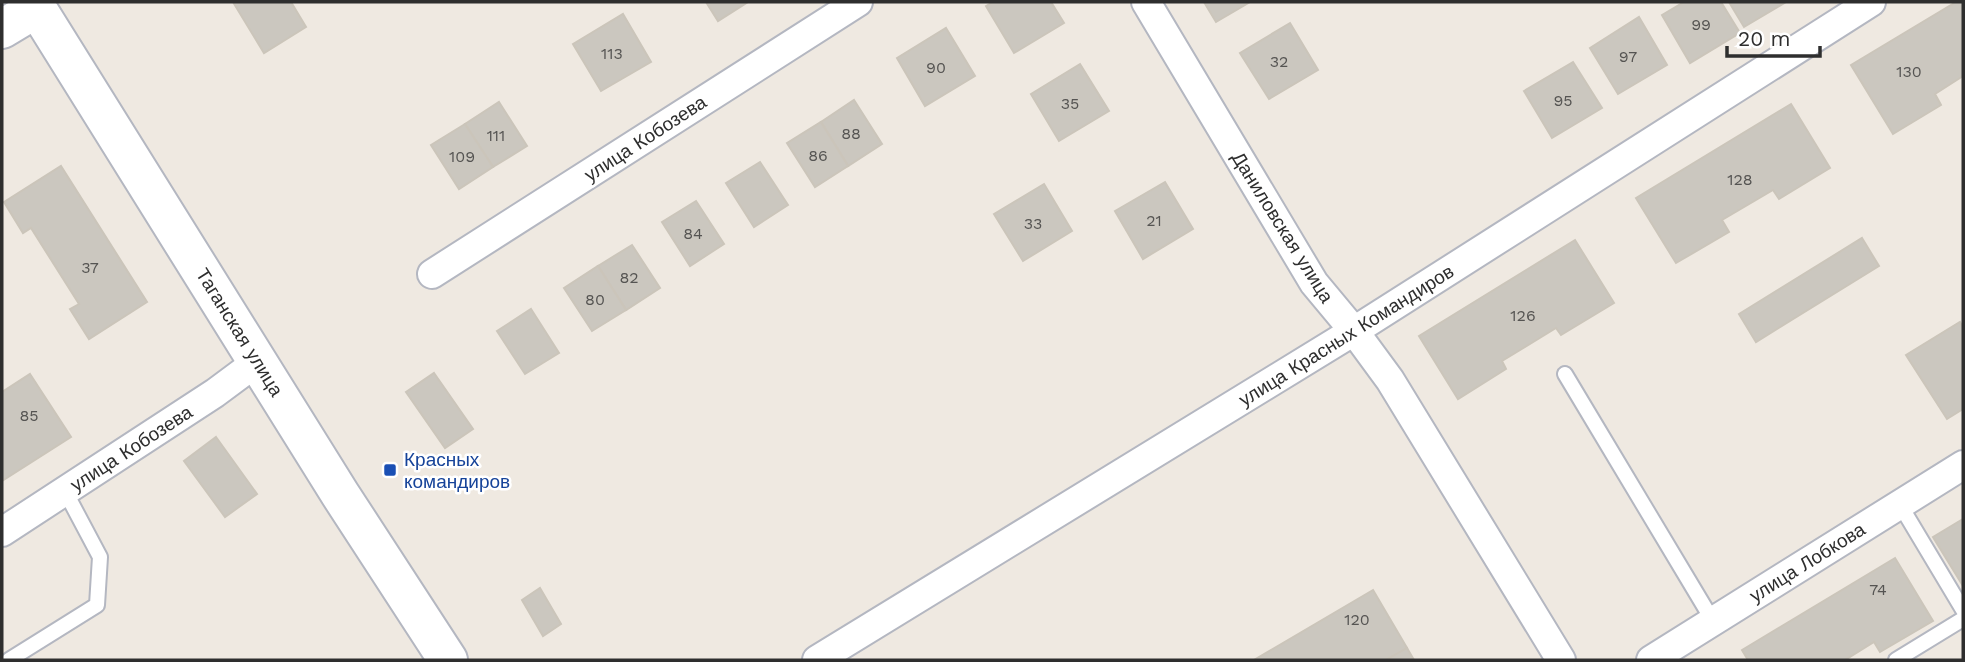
<svg xmlns="http://www.w3.org/2000/svg" width="1965" height="662" viewBox="0 0 1965 662" font-family="'Work Sans',sans-serif">
<rect width="100%" height="100%" fill="#efe9e1"/>
<g fill="#cbc7bf" stroke="#cbc5ba" stroke-width="2">
<polygon points="233,2 291,2 306,27 264,53"/>
<polygon points="706,2 748,2 718,21"/>
<polygon points="993,2 1051,2 1064,23 1014,53 986,6"/>
<polygon points="1204,2 1250,2 1216,22"/>
<polygon points="1684,2 1721,2 1740,33 1690,63 1662,15"/>
<polygon points="1729,2 1786,2 1744,27"/>
<polygon points="1956,2 1963,2 1963,76 1935,94 1941,105 1893,134 1851,65"/>
<polygon points="623,14 651,62 601,91 573,44"/>
<polygon points="1639,17 1667,65 1618,94 1590,48"/>
<polygon points="1290,23 1318,70 1269,99 1240,53"/>
<polygon points="946,28 975,76 925,106 897,58"/>
<polygon points="1573,62 1602,108 1552,138 1524,91"/>
<polygon points="1080,64 1109,111 1059,141 1031,94"/>
<polygon points="854,100 882,144 848,166 821,122"/>
<polygon points="499,102 527,146 493,167 465,124"/>
<polygon points="1791,104 1830,168 1779,199 1773,190 1722,220 1729,232 1676,263 1636,198"/>
<polygon points="821,122 848,166 815,187 787,143"/>
<polygon points="465,124 493,167 459,189 431,145"/>
<polygon points="760,162 788,205 754,227 726,183"/>
<polygon points="61,166 147,302 89,339 70,309 79,304 31,228 23,233 4,202"/>
<polygon points="1165,182 1193,229 1143,259 1115,211"/>
<polygon points="1044,184 1072,231 1023,261 994,214"/>
<polygon points="696,201 724,244 690,266 662,222"/>
<polygon points="1862,238 1879,266 1756,342 1739,314"/>
<polygon points="1575,240 1614,303 1561,335 1556,328 1502,361 1506,369 1458,399 1419,336"/>
<polygon points="632,245 660,288 626,310 598,266"/>
<polygon points="598,266 626,310 592,331 564,288"/>
<polygon points="531,309 559,353 525,374 497,331"/>
<polygon points="1960,322 1963,328 1963,409 1947,419 1906,355"/>
<polygon points="434,373 473,429 445,448 406,392"/>
<polygon points="30,374 71,437 2,481 2,392"/>
<polygon points="216,437 257,494 225,517 184,461"/>
<polygon points="1963,519 1963,586 1933,537"/>
<polygon points="1895,558 1933,621 1880,652 1874,642 1845,660 1748,660 1742,650"/>
<polygon points="540,588 561,624 543,636 522,600"/>
<polygon points="1373,590 1407,648 1386,660 1254,660"/>
<polygon points="1407,648 1414,660 1386,660"/>
</g>
<g fill="none" stroke-linecap="round" stroke-linejoin="round">
<defs>
<g id="lane">
<polyline points="1565,374 1713,621"/>
<polyline points="1899,503 1963,610"/>
<polyline points="9,660 97,605 100,557 65,491"/>
<polyline points="1896,660 1963,619"/>
</g>
<g id="street">
<polyline points="1146,2 1314,283 1354,331 1390,380 1561,660"/>
<polyline points="432,274 858,2"/>
<polyline points="2,532 215,393 258,361"/>
<polyline points="817,660 1354,331 1871,2"/>
<polyline points="1651,660 1963,465"/>
</g>
<g id="secondary">
<polyline points="33,2 340,494 448,660"/>
<polyline points="2,29 37,8"/>
</g>
</defs>
<use href="#lane" stroke="#b4b7c1" stroke-width="18"/>
<use href="#street" stroke="#b4b7c1" stroke-width="32"/>
<use href="#secondary" stroke="#b4b7c1" stroke-width="42"/>
<use href="#lane" stroke="#fff" stroke-width="14"/>
<use href="#street" stroke="#fff" stroke-width="28"/>
<use href="#secondary" stroke="#fff" stroke-width="38"/>
</g>
<rect fill="#1a4fb4" stroke="#fff" stroke-width="2.5" x="383" y="463" width="14" height="14" rx="3.5"/>
<g text-anchor="middle" stroke-width="5" stroke-linejoin="round" paint-order="stroke">
<g font-size="16" fill="#555452">
<text x="1701" y="30">99</text>
<text x="612" y="59">113</text>
<text x="1628" y="62">97</text>
<text x="1279" y="67">32</text>
<text x="936" y="73">90</text>
<text x="1909" y="77">130</text>
<text x="1563" y="106">95</text>
<text x="1070" y="109">35</text>
<text x="851" y="139">88</text>
<text x="496" y="141">111</text>
<text x="818" y="161">86</text>
<text x="462" y="162">109</text>
<text x="1740" y="185">128</text>
<text x="1154" y="226">21</text>
<text x="1033" y="229">33</text>
<text x="693" y="239">84</text>
<text x="90" y="273">37</text>
<text x="629" y="283">82</text>
<text x="595" y="305">80</text>
<text x="1523" y="321">126</text>
<text x="29" y="421">85</text>
<text x="1878" y="595">74</text>
<text x="1357" y="625">120</text>
</g>
<g font-size="19" fill="#2e2e2e" stroke="#fff">
<text transform="translate(645 138) rotate(-33)" y="7">улица Кобозева</text>
<text transform="translate(1283 227) rotate(58)" y="7">Даниловская улица</text>
<text transform="translate(240 332) rotate(58)" y="7">Таганская улица</text>
<text transform="translate(1346 335) rotate(-32)" y="7">улица Красных Командиров</text>
<text transform="translate(131 448) rotate(-33)" y="7">улица Кобозева</text>
<text transform="translate(1807 562) rotate(-32)" y="7">улица Лобкова</text>
</g>
<g font-size="19" fill="#164399" stroke="#fff" text-anchor="start">
<text x="404" y="466">Красных<tspan x="404" dy="22">командиров</tspan></text>
</g>
</g>
<rect width="1965" height="662" fill="none" stroke="#2e2e2e" stroke-width="7"/>
<path d="M1727 46v10h93v-10" fill="none" stroke="#2e2e2e" stroke-width="3.5"/>
<text x="1738" y="46" font-size="21" fill="#2e2e2e" stroke="#ffffff" stroke-width="5" paint-order="stroke">20 m</text>
</svg>
